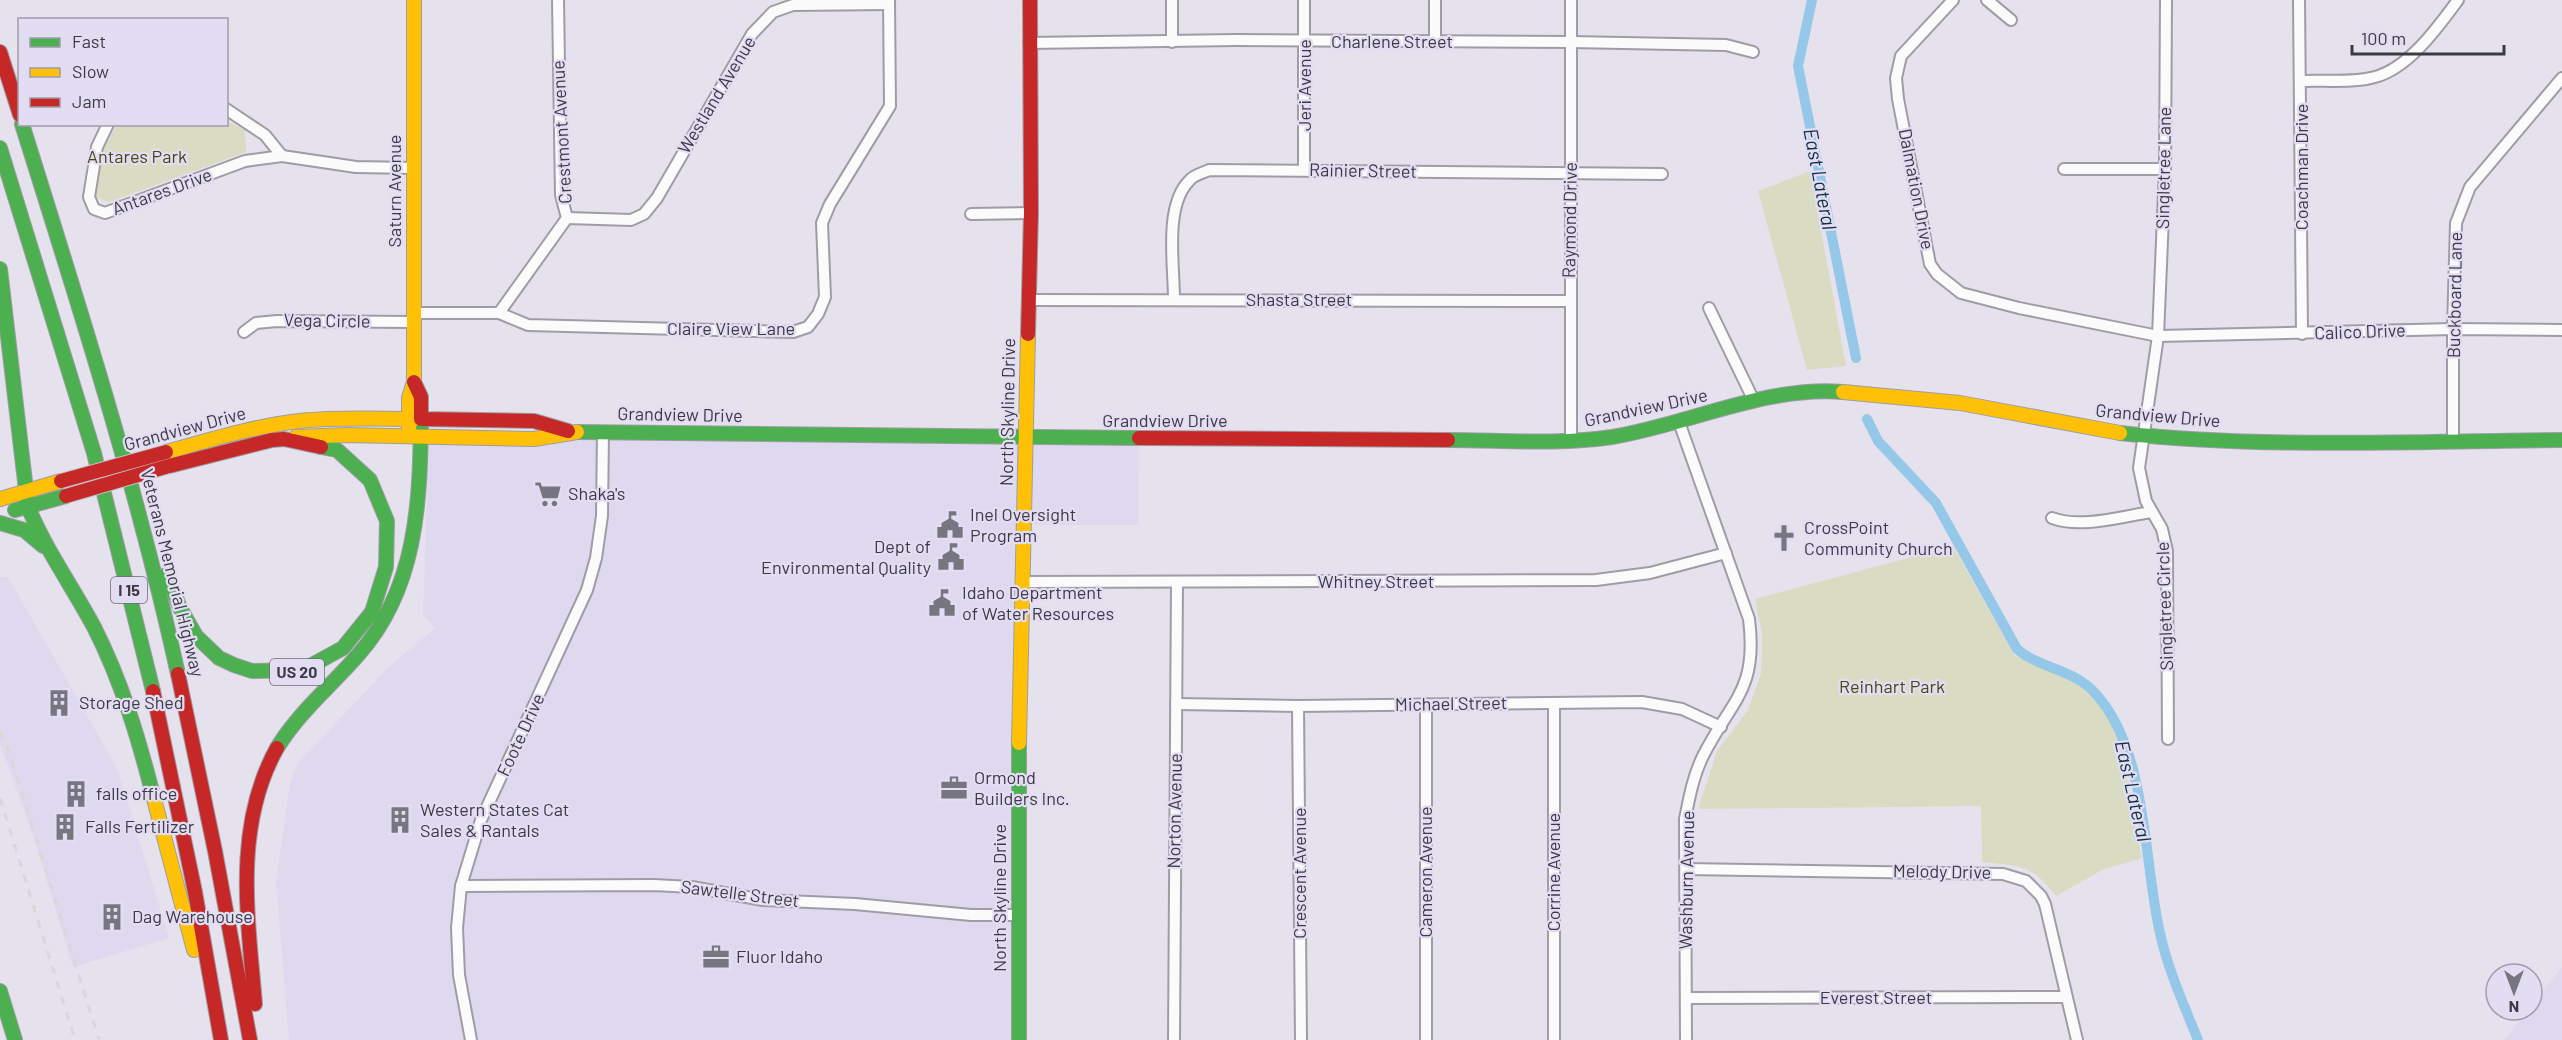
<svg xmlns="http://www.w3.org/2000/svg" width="2562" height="1040" viewBox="0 0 2562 1040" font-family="Barlow,sans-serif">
<rect width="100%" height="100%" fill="#e5e2ee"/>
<g fill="#ded9ee">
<polygon points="429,437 1139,439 1138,525 1024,525 1019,1040 289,1040 276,882 290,784 296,765 390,666 435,628 423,614"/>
<polygon points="0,577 8,577 117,768 169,938 73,967 33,835 0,744"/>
<polygon points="2562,967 2562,1040 2504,1040 2528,1010 2532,1010 2532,1004"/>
</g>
<g fill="#d9dcc3">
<polygon points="227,121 245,130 246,152 109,202 95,197 104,147 117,125 226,124"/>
<polygon points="1810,171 1846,366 1807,370 1758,191"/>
<path d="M1953,546L2015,656L2068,679L2088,692L2117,726L2142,858L2102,870L2056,896C2031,864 2021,866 1982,862L1981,806L1698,809L1717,751L1748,710L1761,673L1762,634L1755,599Z"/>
</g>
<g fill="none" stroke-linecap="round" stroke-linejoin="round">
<g stroke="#94c7e8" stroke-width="10">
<polyline points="1812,0 1798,66 1856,358"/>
<path d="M1867,419L1878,441L1936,503L2017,649C2040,669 2074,669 2095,693C2148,750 2143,860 2160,933C2168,970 2184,1005 2198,1040"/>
</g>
<defs>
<g id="street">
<polyline points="558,0 561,195 567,218"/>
<polyline points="1172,0 1172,42"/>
<polyline points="1435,0 1435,42"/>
<polyline points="1571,0 1571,440"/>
<polyline points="1953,0 1901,56 1896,78 1898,99 1930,264 1937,274 1961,293 2019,308 2158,336 2453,329 2562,330"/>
<polyline points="1987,0 2011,20"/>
<polyline points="2166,0 2165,169 2158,336 2139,468 2146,501 2162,529 2167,551 2168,739"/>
<polyline points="2299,0 2302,334"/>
<polyline points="1029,43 1236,40 1571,42 1726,45 1753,52"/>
<path d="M2302,81C2323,80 2355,83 2375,77C2409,68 2438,27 2458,0"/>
<polyline points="108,124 97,147 89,197 94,209 105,213 245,161 282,156 265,135 226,109"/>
<polyline points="282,156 356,167 413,168"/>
<polyline points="2064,169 2165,169"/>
<polyline points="1304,170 1304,0"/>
<polyline points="971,214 1031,213"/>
<polyline points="567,218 631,220 644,214 657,198 752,34 773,12 793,5 889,4"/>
<path d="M1174,299C1174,265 1164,206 1189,181C1193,175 1203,173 1209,170L1662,174"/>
<polyline points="1029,300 1569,301"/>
<polyline points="1709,308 1754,401"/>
<polyline points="414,313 499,313 528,325 793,332 808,327 818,314 825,297 822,223 830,204 890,106 889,0"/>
<polyline points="499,313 567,218"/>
<polyline points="244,332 256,323 277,321 414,322"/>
<path d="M1679,422L1749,619C1758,691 1731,700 1703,756C1693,776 1689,799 1685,819L1686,1040"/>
<polyline points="2453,440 2453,329 2456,223 2470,187 2562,78"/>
<path d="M2052,518C2082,529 2122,516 2152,512"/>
<polyline points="1023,582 1596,580 1650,573 1726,553"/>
<polyline points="1554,703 1554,1040"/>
<polyline points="1176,704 1298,706 1642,702 1682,709 1721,727"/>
<polyline points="1426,704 1426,1040"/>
<polyline points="1298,706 1301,1040"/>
<polyline points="1686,869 2003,874 2026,881 2041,896 2045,904 2077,1040"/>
<polyline points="461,886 654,885 692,887 763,900 855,904 971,915 1017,915"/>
<polyline points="1686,998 2066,997"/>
<polyline points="471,1040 459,975 457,928 461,886 481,820 587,590 596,558 602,516 603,432"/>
<polyline points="1174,1040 1177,582"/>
</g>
<g id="fast">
<path d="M22,124C79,306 137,487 178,674"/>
<polyline points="0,148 94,453 153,691"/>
<path d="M0,269L28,507C46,550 72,586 94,627C122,682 139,740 154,799"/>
<polyline points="577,432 1139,438"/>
<path d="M2120,433C2266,449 2415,441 2562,440"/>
<path d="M1448,440C1501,440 1558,445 1612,437C1686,425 1768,385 1843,392"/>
<polyline points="15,510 66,496"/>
<polyline points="0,523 24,530 43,546"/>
<polyline points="167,574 180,608 196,636 219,658 234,665 252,671 303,670 343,648 372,612 386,567 387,521 370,480 337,450 321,447"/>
<path d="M277,748C299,712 331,686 358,655C417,589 420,503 421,419H415"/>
<polyline points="0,991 15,1040"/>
<polyline points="1019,1040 1019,743"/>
</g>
<g id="slow">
<polyline points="1843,392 1960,403 2120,433"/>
<polyline points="409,430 409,398 414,382 414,0"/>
<polyline points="296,437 347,435 534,439 577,432"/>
<path d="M166,452C210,440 254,426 300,421C338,417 377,419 415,419"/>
<polyline points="0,499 61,481"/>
<polyline points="1019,743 1028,334"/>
<polyline points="154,799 194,950"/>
</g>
<g id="jam">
<polyline points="0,52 20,115"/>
<polyline points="1028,334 1031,213 1030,0"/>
<polyline points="414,382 421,397 421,419 534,421 568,431"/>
<polyline points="1139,438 1448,440"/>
<polyline points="169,466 272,440 284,439 321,447"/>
<polyline points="178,674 215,851 250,1040"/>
<polyline points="153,691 195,892 221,1040"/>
<path d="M255,1004C248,918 233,827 277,748"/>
</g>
</defs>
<use href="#street" stroke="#9f9ca5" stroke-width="14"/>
<use href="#fast" stroke="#9f9ca5" stroke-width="16"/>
<use href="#slow" stroke="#9f9ca5" stroke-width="16"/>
<use href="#jam" stroke="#9f9ca5" stroke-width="16"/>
<use href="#street" stroke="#fbfbfc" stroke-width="10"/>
<use href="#fast" stroke="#4caf50" stroke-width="14"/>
<use href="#slow" stroke="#ffc107" stroke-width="14"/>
<use href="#jam" stroke="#c62828" stroke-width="14"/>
<g stroke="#d8d7da" stroke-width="3" stroke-dasharray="8 8" stroke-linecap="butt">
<polyline points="0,731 11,758 99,1040"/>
<polyline points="0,798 75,1040"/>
</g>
<defs>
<g id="jam-bridge">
<polyline points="61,481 166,452"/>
<polyline points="66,496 169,466"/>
</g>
</defs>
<use href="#jam-bridge" stroke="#c3c2c8" stroke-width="16" stroke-linecap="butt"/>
<use href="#jam-bridge" stroke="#c62828" stroke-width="14"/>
</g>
<defs>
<symbol id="supermarket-bare" viewBox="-9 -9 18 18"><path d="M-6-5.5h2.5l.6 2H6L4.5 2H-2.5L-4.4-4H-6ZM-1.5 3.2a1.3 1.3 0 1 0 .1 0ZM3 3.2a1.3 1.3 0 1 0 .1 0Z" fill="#77757f" stroke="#e3ddf3" stroke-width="2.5" paint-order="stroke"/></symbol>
<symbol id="civic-bare" viewBox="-9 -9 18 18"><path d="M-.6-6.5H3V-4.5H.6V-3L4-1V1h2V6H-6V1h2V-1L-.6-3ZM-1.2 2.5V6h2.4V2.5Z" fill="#77757f" stroke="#e3ddf3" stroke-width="2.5" paint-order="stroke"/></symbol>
<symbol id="church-bare" viewBox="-9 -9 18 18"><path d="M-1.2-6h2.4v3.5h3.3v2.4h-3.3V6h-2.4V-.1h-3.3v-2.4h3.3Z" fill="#77757f" stroke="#e3ddf3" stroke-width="2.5" paint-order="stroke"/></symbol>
<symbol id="building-bare" viewBox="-9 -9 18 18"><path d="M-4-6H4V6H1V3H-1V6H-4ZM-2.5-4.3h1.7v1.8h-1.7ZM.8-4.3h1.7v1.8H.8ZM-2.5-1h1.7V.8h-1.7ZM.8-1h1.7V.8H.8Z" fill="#77757f" stroke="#e3ddf3" stroke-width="2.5" paint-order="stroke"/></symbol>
<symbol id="office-bare" viewBox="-9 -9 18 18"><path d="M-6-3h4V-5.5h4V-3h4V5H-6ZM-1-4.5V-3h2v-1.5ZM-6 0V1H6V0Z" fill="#77757f" stroke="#e3ddf3" stroke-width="2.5" paint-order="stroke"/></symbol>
</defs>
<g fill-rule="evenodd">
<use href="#supermarket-bare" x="529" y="475" width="38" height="38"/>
<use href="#civic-bare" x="931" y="506" width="38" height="38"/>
<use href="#church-bare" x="1765" y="519" width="38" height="38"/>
<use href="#civic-bare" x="932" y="538" width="38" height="38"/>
<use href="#civic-bare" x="923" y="584" width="38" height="38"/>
<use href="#building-bare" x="40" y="684" width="38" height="38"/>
<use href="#office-bare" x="935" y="769" width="38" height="38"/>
<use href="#building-bare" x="57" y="775" width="38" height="38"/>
<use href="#building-bare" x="381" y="801" width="38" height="38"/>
<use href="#building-bare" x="46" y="808" width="38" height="38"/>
<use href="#building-bare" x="93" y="898" width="38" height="38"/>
<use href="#office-bare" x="697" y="938" width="38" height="38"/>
</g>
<g text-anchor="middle" stroke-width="4.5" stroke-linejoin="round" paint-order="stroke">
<g fill="#e3ddf3" stroke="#6e6b78" stroke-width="1.5">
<rect x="111" y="577" width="36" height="26" rx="4.5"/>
<rect x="270" y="659" width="54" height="26" rx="4.5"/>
</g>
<g font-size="16" font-weight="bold" fill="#3c3a43">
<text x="129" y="596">I 15</text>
<text x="297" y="678">US 20</text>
</g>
<g font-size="18" fill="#3c3a43" stroke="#e3ddf3">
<text x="1392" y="48">Charlene Street</text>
<text transform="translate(1305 85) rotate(-90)" y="6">Jeri Avenue</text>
<text transform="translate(717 95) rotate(-59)" y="6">Westland Avenue</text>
<text transform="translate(562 132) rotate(-93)" y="6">Crestmont Avenue</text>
<text transform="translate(2302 167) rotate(-90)" y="6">Coachman Drive</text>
<text transform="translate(2164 168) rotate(-89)" y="6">Singletree Lane</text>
<text transform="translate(1363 171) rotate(1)" y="6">Rainier Street</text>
<text transform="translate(1916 189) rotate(79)" y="6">Dalmation Drive</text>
<text transform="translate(395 191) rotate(-90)" y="6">Saturn Avenue</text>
<text transform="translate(162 192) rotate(-20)" y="6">Antares Drive</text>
<text transform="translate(1570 220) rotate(-89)" y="6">Raymond Drive</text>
<text transform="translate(2455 295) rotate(-89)" y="6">Buckboard Lane</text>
<text x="1299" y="306">Shasta Street</text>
<text transform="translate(327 321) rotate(1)" y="6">Vega Circle</text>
<text x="731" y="335">Claire View Lane</text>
<text transform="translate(2360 332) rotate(-2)" y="6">Calico Drive</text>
<text transform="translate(1646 408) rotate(-12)" y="6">Grandview Drive</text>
<text transform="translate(1008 412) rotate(-89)" y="6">North Skyline Drive</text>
<text transform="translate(680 415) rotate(1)" y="6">Grandview Drive</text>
<text transform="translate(2158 416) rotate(5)" y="6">Grandview Drive</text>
<text x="1165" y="427">Grandview Drive</text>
<text transform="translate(185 429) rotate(-15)" y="6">Grandview Drive</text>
<text transform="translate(172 573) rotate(76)" y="6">Veterans Memorial Highway</text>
<text x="1376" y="588">Whitney Street</text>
<text transform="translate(2165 606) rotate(-92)" y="6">Singletree Circle</text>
<text transform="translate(1451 704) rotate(-1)" y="6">Michael Street</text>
<text transform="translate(521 735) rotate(-65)" y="6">Foote Drive</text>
<text transform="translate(1175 811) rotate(-89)" y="6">Norton Avenue</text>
<text transform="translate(1426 872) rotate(-90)" y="6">Cameron Avenue</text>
<text transform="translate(1554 872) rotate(-90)" y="6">Corrine Avenue</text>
<text transform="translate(1942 872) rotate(1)" y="6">Melody Drive</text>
<text transform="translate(1300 873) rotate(-90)" y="6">Crescent Avenue</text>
<text transform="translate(1687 880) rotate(-89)" y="6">Washburn Avenue</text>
<text transform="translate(740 894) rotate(7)" y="6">Sawtelle Street</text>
<text transform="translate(1000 898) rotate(-90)" y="6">North Skyline Drive</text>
<text x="1876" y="1004">Everest Street</text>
</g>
<g font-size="18" fill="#454913" stroke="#e3ddf3">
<text x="137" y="163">Antares Park</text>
<text x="1892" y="693">Reinhart Park</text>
</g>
<g font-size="18" fill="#3c3a43" stroke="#e3ddf3" text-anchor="start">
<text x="568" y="500">Shaka's</text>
<text x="970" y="521">Inel Oversight<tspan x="970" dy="21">Program</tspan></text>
<text x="1804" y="534">CrossPoint<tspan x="1804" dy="21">Community Church</tspan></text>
<text x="931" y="553" text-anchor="end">Dept of<tspan x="931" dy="21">Environmental Quality</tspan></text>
<text x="962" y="599">Idaho Department<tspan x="962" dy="21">of Water Resources</tspan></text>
<text x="79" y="709">Storage Shed</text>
<text x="974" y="784">Ormond<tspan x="974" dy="21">Builders Inc.</tspan></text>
<text x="96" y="800">falls office</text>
<text x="420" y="816">Western States Cat<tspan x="420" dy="21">Sales &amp; Rantals</tspan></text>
<text x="85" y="833">Falls Fertilizer</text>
<text x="132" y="923">Dag Warehouse</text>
<text x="736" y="963">Fluor Idaho</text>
</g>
<g font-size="20" font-style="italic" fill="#0f3142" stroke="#e3ddf3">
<text transform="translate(1820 179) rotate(79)" y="7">East Lateral</text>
<text transform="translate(2133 791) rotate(77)" y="7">East Lateral</text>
</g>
</g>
<rect x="18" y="18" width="210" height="108" fill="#e3ddf3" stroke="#a09cad" stroke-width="1.5"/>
<rect x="30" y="38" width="30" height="9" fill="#4caf50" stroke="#a09cad" stroke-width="1.5"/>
<text x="72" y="48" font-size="18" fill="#3c3a43">Fast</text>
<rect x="30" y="68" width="30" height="9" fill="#ffc107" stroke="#a09cad" stroke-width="1.5"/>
<text x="72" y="78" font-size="18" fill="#3c3a43">Slow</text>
<rect x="30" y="98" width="30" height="9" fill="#c62828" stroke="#a09cad" stroke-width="1.5"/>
<text x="72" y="108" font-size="18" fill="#3c3a43">Jam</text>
<g transform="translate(2514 992) rotate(180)"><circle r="28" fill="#e3ddf3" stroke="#a09cad" stroke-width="1.5"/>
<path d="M0-4.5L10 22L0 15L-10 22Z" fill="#77757f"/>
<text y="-9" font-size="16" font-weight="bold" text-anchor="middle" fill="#3c3a43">N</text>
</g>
<path d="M2352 45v9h152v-9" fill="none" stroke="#3c3a43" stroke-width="3"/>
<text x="2361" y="45" font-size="18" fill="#3c3a43" stroke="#e3ddf3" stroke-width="4.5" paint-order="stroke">100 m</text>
</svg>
